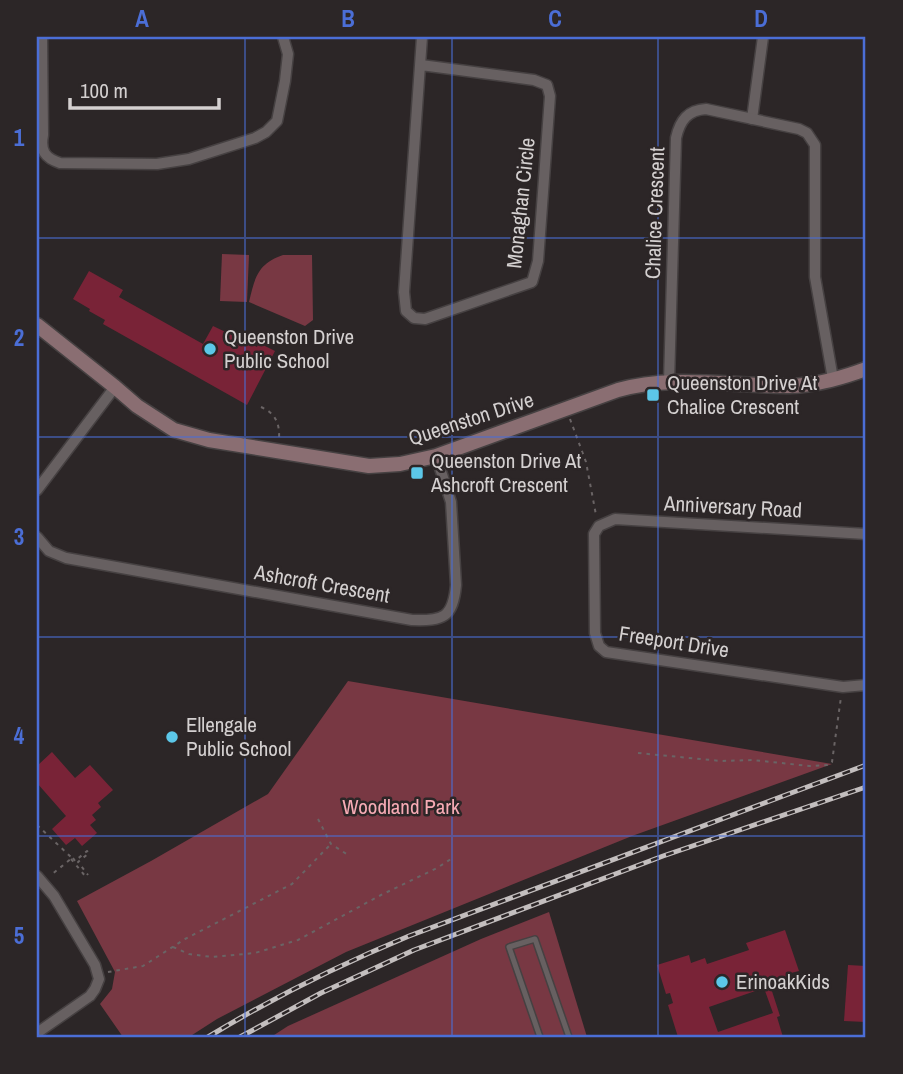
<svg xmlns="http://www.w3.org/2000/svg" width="903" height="1074" viewBox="0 0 903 1074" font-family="'Archivo Narrow',sans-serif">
<rect width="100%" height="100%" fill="#2c2627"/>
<g fill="#783843">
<polygon points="222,254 249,255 247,302 220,301"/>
<path d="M283,255H312L313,320L305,326L249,302C255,278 257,264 283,255Z"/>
<polygon points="348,681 832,764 632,836 346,952 217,1019 189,1037 123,1037 100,1004 112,989 115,972 77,901 151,861 268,794"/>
<polygon points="549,912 587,1037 271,1037 288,1026 481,939"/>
</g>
<g fill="#792337" fill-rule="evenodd">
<polygon points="89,271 123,290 119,297 203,344 213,326 257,347 259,343 275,351 247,405 103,324 105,320 89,311 90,309 73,299"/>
<polygon points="52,752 75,778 90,765 113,790 98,803 101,807 92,815 96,820 90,825 97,833 82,846 75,838 66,845 52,829 66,816 37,783 37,766"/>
<path d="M785,930L799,971L791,973L793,978L770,985L780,1016L777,1017L783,1037H678L668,1005L673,1003L670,993L666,994L657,965L689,955L691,963L705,958L707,964L749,950L746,943ZM764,988L773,1013L718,1032L709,1007Z"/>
<polygon points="848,965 866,966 866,1022 844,1021"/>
</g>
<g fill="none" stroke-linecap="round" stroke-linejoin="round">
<defs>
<polyline id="lane" points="540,1037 509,947 535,939 569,1037"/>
<g id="street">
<path d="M42,37L43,135C40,151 45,158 60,163L157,164L189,159L255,138L266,132L277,121L285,81L288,54L283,37"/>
<polyline points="421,65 534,80 547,85 550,96 538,261 532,282 425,319 414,318 406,311 404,292 422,37"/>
<polyline points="752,119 763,37"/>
<path d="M669,382L676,138C680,120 688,110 706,109L799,129L807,133L815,145V277L833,379"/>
<polyline points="37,490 115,387"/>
<polyline points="866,534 615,519 599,526 594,534 595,633 599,646 606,652 843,687 866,685"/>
<path d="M37,537L49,551L66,558L412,620C443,621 453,618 456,585L451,502L436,456"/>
<polyline points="37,876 54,896 95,965 99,979 95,989 90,996 37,1033"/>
</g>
<path id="secondary" d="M37,325L115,387L137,406L174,430L209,440L369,466L400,464L436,456L618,390C664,377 712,383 759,385C774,386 789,387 803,385C824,383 847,376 866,369"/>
</defs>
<use href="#lane" stroke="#464142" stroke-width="8"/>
<use href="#street" stroke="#464142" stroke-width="13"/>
<use href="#secondary" stroke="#464142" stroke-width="17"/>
<g stroke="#6a6465" stroke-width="2" stroke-dasharray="3.5 5" stroke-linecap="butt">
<path d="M261,407C275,413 280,423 279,439"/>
<polyline points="570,419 586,462 596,515"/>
<polyline points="638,753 721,761 753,760 809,766 829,765 832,762 841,697"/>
<polyline points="318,819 331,844 348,855"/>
<polyline points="37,825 72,858 51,875"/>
<polyline points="73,858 75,861 87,851 89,853 78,862 88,875"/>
<polyline points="71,859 86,877"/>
<polyline points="173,947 189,954 212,957 255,953 298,940 381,895 437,868 454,857"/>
<polyline points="108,972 143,966 185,939 292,884 331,844"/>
</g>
<use href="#lane" stroke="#676061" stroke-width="5"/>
<use href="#street" stroke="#676061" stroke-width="10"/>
<use href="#secondary" stroke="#8a6e72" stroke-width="14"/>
<defs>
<g id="rail">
<path d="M208,1037C272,998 339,965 409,936L866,765"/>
<polyline points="240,1037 321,993 414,950 663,856 866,787"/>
</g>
</defs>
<use href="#rail" stroke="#c3bebe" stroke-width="5"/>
<use href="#rail" stroke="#2c2627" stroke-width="2.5" stroke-dasharray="8" stroke-linecap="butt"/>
</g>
<path fill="none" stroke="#4b6ed6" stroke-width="2" stroke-opacity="0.55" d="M245,37V1037M452,37V1037M658,37V1037M37,238H866M37,437H866M37,637H866M37,836H866"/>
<g fill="#5cc7e8" stroke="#2c2627" stroke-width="2.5">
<circle cx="210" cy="349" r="7"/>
<rect x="646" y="388" width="14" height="14" rx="3.5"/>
<rect x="410" y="466" width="14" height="14" rx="3.5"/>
<circle cx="172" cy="737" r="7"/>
<circle cx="722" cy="982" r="7"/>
</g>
<g text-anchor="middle" stroke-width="5" stroke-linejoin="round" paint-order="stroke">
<g font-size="21" fill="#d4d0d0" stroke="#2c2627">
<text transform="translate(521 203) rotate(-84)" y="7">Monaghan Circle</text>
<text transform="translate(655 213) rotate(-88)" y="7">Chalice Crescent</text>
<text transform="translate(471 419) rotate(-18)" y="7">Queenston Drive</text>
<text transform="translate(733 507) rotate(3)" y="7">Anniversary Road</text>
<text transform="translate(322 584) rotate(10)" y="7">Ashcroft Crescent</text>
<text transform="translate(674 642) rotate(9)" y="7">Freeport Drive</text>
</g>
<g font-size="21" fill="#d4d0d0" stroke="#2c2627" text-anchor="start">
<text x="224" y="344">Queenston Drive<tspan x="224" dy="24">Public School</tspan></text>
<text x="667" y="390">Queenston Drive At<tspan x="667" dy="24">Chalice Crescent</tspan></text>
<text x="431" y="468">Queenston Drive At<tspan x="431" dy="24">Ashcroft Crescent</tspan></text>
<text x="186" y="732">Ellengale<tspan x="186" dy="24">Public School</tspan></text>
<text x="736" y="989">ErinoakKids</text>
</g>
<g font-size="21" fill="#f7abb5" stroke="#2c2627">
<text x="401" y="814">Woodland Park</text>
</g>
</g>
<rect width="903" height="1074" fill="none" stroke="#2c2627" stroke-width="77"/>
<path d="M70 98v10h149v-10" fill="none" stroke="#d4d0d0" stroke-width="3.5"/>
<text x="80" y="98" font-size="21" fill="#d4d0d0" stroke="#2c2627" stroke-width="5" paint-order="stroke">100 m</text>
<rect x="38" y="38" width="826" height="998" fill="none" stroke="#4b6ed6" stroke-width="2.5"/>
<g font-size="23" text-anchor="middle" font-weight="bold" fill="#4b6ed6">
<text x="142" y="27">A</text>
<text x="348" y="27">B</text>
<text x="555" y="27">C</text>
<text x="761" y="27">D</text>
<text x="19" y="146">1</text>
<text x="19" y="346">2</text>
<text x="19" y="545">3</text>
<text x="19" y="744">4</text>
<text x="19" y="944">5</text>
</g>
</svg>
